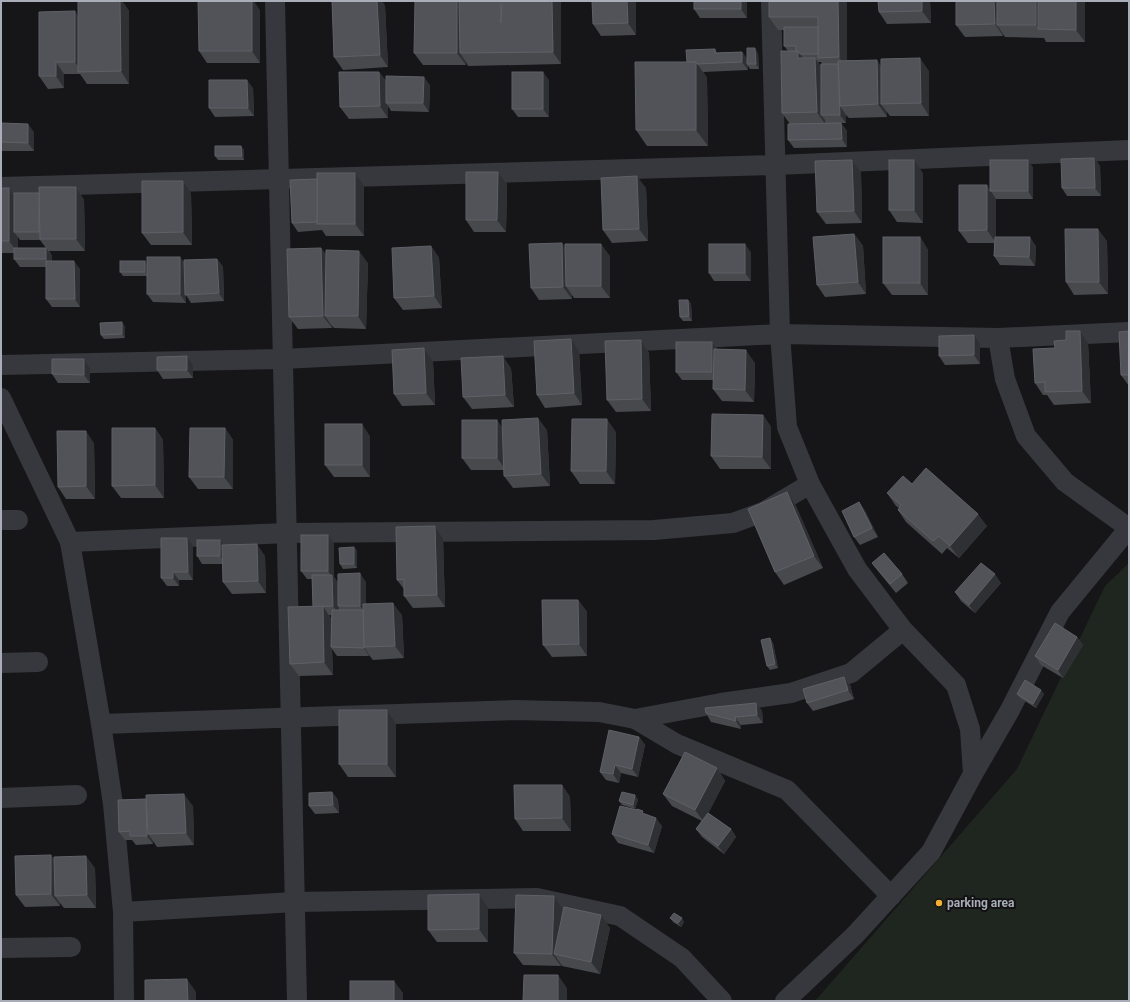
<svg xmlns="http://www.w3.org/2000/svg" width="1130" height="1002" viewBox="0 0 1130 1002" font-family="Roboto,sans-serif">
<rect width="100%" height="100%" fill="#161618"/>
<polygon fill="#1e261f" points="1129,563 1129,1001 815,1001 1017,769 1105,586"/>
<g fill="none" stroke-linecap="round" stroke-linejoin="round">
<g stroke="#37383d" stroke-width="20">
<polyline points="275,1 297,1001"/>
<polyline points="771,1 780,334 787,427 810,484 857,569 903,630 956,685 970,729 973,774 931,852 855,935 785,1001"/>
<polyline points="1,187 776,165 1129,150"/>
<polyline points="1,365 283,359 780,334 998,338 1129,332"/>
<polyline points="1,398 70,542 101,724 113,804 123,912 124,1001"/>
<polyline points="1,520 18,520"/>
<polyline points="70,542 287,533 654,530 733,523 763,512 810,484"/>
<polyline points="1,663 38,662"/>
<polyline points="635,719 721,703 791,693 851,673 903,630"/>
<polyline points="101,724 514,710 599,712 635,719 677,744 787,790 891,896"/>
<polyline points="973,774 1010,710 1060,612 1129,528 1065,482 1026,436 1005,379 998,338"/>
<polyline points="1,798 77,795"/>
<polyline points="123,912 295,902 537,898 620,916 682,958 722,1001"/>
<polyline points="1,948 71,947"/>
</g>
</g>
<g fill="#47494d" fill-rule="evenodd">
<polygon points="78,1 122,1 129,11 129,84 87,84 80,74 64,74 64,88 48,89 39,76 78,16"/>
<polygon points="332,1 382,1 385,6 388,67 343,70 334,57"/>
<polygon points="561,1 561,64 468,66 466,62 466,65 423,65 414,53"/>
<polygon points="636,1 636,35 601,36 593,24"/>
<polygon points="747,1 747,18 700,18 694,9"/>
<path d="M847,1V60L881,66L929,71V116H890L887,112V117L849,118L846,115V123H841L847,131V147L794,148L788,140L790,124L782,113L788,51L784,46V30H778L769,17ZM818,62H821L822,64L821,66Z"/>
<polygon points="878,1 930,1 931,23 887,24 879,12"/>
<polygon points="1085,1 1085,42 1046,42 1044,38 1005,37 1003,34 1003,36 965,37 956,25"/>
<polygon points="260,10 260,63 207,63 199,51"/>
<polygon points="715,49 717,53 742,52 747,59 758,53 759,69 750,69 748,66 748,70 703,72 707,78 708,146 647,146 636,130 687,62"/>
<polygon points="379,72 386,81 430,85 429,112 391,111 388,106 388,118 349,119 340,107"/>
<polygon points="549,80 549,117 518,117 512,109"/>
<polygon points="253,88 254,116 215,117 209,108"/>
<polygon points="1,123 34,132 34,151 1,151"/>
<polygon points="241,146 244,150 244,160 218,160 215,156"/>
<polygon points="1094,158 1100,166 1101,196 1067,196 1062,188"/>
<polygon points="852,160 861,172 862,223 826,224 817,212"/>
<polygon points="1028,160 1033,168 1033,199 996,199 996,237 1036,246 1035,266 1000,265 994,256 994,243 968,243 959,231 990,189"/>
<polygon points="498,172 507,184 506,232 474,232 466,220"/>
<polygon points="923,173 923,223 897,222 889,210"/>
<polygon points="364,186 364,236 326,236 322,230 298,232 292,223"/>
<path d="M76,187L84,200L85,251H49L52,256V261L80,269V307H52L46,299V267H20L14,259V253H1V188L14,196ZM18,237L20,240H40L46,248H18Z"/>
<polygon points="646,188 648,241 612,243 603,230"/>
<polygon points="191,193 192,245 151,245 142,233"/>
<polygon points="854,234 863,246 866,294 825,297 817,285"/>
<polygon points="920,237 928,250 928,295 892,295 883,283"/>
<polygon points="1107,241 1108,294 1074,295 1066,282"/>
<polygon points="562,243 565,248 610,256 610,298 574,298 572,295 572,299 539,300 531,288"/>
<polygon points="431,246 439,258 442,308 403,310 394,298"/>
<polygon points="321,248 326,255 368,263 366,329 334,328 332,326 332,328 298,329 289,317"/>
<polygon points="751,252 751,281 714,281 709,273"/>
<polygon points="217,259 223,267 224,301 191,303 186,295 186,303 153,302 147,294 147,276 123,276 120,272 147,264 184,262"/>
<polygon points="688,300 691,304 692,321 683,321 680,317"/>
<polygon points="122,322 125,327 125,338 104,339 101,335"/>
<polygon points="1080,331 1088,343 1091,403 1054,405 1047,395 1043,395 1035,383 1066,340"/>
<polygon points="1129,331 1129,386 1121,375"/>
<polygon points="641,340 649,353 651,411 616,412 607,400"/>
<polygon points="712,342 717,349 755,363 754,402 722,401 713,389 713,380 682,380 676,372"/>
<polygon points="980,344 980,364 945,365 939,356"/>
<polygon points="424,348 433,361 435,405 402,406 394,394"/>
<polygon points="579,351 582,405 545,408 537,395"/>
<polygon points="187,356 193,365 193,378 163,379 157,370"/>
<polygon points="84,359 90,368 90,383 58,383 52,374"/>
<polygon points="511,368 514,407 472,409 463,397"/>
<polygon points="763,415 771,427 771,469 720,469 711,456"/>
<polygon points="497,420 502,428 547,430 550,486 513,488 504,476 504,470 471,470 462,458"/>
<polygon points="155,428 163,440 164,498 121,498 112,486"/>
<polygon points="225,428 233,440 233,489 198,489 189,477"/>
<polygon points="616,432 615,484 580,484 571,471"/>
<polygon points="370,436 370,477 334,477 325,465"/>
<polygon points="94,443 95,499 66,499 58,487"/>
<polygon points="912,484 987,526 959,558 947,548 942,554 906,522 898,510 899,508 896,506 887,493"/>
<polygon points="859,502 865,511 878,537 860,545 854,537"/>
<polygon points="795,504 823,568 784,585 775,572"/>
<polygon points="435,526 443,538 445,607 413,608 404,596 404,589 397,580"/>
<path d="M334,543V577L338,583L366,582V604L402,615L404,658L373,660L369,655V656H337L332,649L333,675L299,676L290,664L313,607L312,579H307L301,571ZM329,615H331V619Z"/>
<polygon points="224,545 265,556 266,593 232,594 223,582 223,564 202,564 197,556"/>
<polygon points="193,546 193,580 179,580 179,586 167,586 161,578"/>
<polygon points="354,547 357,551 357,568 343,569 340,564"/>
<polygon points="872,563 902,574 908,583 896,593 878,571"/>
<polygon points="1001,583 975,613 961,601 955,592"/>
<polygon points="578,600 587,612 587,656 552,657 543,645"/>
<polygon points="1077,637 1083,645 1063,678 1041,665 1035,656"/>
<polygon points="770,638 773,643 778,668 770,670 767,666"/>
<polygon points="844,677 850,685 854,699 813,711 807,703"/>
<polygon points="1017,694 1044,694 1036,708 1020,698"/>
<polygon points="756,703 762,711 763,723 741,725 741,729 711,722 706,713"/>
<polygon points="387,710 396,723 396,777 348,777 339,764"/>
<polygon points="639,737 645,745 638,777 621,773 619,783 606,780 600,772"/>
<polygon points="717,768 725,781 708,813 731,829 736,837 724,854 702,837 696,829 702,821 672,806 663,794"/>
<polygon points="562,785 570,797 571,831 523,831 515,819"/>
<polygon points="332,792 338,800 339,813 315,814 309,806"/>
<polygon points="635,795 638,800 635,809 622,805 619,801"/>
<polygon points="146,799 147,800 193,806 194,845 157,847 153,841 153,844 136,845 132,840 125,840 119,832"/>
<polygon points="645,814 662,826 654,853 618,843 612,834"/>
<polygon points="51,855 54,860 95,868 96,908 64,908 60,903 60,906 25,907 16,895"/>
<polygon points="479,894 488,907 488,942 437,942 428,930"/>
<polygon points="562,908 562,914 610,928 600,974 562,966 561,964 561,966 523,965 514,953"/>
<polygon points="670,918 684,922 681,927 673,922"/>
</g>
<g fill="#2f3033">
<polygon points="120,1 122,1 129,11 129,84 121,71"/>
<polygon points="252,1 254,1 260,10 260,63 252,51"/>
<polygon points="377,1 382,1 385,6 388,67 380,55"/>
<polygon points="457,1 465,1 460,53 466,62 466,65 457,53"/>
<polygon points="552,1 561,1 561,64 553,52"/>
<polygon points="627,1 636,1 636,35 628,23"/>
<polygon points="741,1 747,1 747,18 741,9"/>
<polygon points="838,1 847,1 847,70 839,57"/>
<polygon points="922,1 930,1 931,23 922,11"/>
<polygon points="994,1 1002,1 997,25 1003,34 1003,36 995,24"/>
<polygon points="1036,1 1045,1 1039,29 1036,25"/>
<polygon points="1076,1 1085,1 1085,42 1076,30"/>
<polygon points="75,11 83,24 82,72 75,62"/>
<polygon points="755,48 758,53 759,69 756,64"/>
<polygon points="798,51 807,63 798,58"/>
<polygon points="742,52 748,60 747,64 748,66 748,70 742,62"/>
<polygon points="815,58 824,70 821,115 825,120 825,124 817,112"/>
<polygon points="920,58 929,71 929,116 921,103"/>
<polygon points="877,60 885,72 881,104 887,112 887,117 878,104"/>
<polygon points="56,62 64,74 64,88 56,76"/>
<polygon points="696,62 707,78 708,146 696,130"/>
<polygon points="379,72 388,84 386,103 388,106 388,118 380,106"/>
<polygon points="543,72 549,80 549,117 543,109"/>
<polygon points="424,77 430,85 429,112 423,103"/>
<polygon points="247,80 253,88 254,116 248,108"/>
<polygon points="840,106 846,115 846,123 840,115"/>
<polygon points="841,123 847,131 847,147 842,139"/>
<polygon points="28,124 34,132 34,151 28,143"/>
<polygon points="241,146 244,150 244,160 242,156"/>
<polygon points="1094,158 1100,166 1101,196 1095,188"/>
<polygon points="852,160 861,172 862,223 854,211"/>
<polygon points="914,160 923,173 923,223 914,210"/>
<polygon points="1028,160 1033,168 1033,199 1028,191"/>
<polygon points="498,172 507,184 506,232 497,220"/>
<polygon points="355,173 364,186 364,236 355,224"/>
<polygon points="637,176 646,188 648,241 639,229"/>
<polygon points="183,181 191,193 192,245 183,232"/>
<polygon points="987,185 996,199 996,243 987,230"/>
<polygon points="76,187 84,200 85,251 76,239"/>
<polygon points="9,188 17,201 14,232 18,237 18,253 9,241"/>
<polygon points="1098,229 1107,241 1108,294 1099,282"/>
<polygon points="854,234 863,246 866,294 858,282"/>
<polygon points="920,237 928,250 928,295 920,283"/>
<polygon points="1030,237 1036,246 1035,266 1029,257"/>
<polygon points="562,243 570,256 566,286 572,295 572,299 563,287"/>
<polygon points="601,244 610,256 610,298 601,286"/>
<polygon points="745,244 751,252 751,281 745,273"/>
<polygon points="431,246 439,258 442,308 434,296"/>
<polygon points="46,248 52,256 52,267 46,259"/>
<polygon points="321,248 330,260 325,316 332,326 332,328 323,316"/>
<polygon points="359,251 368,263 366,329 358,316"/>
<polygon points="180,257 186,265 186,303 180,294"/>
<polygon points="217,259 223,267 224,301 219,293"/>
<polygon points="74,261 80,269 80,307 75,299"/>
<polygon points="145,261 148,265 148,276 145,272"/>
<polygon points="688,300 691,304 692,321 689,316"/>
<polygon points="122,322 125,327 125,338 122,334"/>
<polygon points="1080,331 1088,343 1091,403 1082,391"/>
<polygon points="974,335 980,344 980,364 974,355"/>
<polygon points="571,339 579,351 582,405 574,393"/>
<polygon points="641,340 649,353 651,411 642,399"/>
<polygon points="712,342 718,350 718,380 712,372"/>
<polygon points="424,348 433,361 435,405 426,393"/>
<polygon points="746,350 755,363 754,402 745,390"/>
<polygon points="187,356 193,365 193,378 187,370"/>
<polygon points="503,356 511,368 514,407 505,395"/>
<polygon points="84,359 90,368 90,383 84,375"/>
<polygon points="763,415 771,427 771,469 762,457"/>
<polygon points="538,418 547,430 550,486 541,474"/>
<polygon points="607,419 616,432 615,484 606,471"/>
<polygon points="497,420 506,433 506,470 497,458"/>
<polygon points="362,424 370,436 370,477 362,465"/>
<polygon points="155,428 163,440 164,498 155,485"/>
<polygon points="225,428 233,440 233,489 224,477"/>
<polygon points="86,431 94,443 95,499 86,486"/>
<polygon points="787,492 795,504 823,568 814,556"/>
<polygon points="859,502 865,511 878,537 872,528"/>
<polygon points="978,514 987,526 959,558 950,546"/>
<polygon points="435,526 443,538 445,607 437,595"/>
<polygon points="328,535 334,543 334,577 338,583 339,615 333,606 332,577 328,571"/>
<polygon points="187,538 193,546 193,580 188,572"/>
<polygon points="220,540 226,548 226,564 220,556"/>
<polygon points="257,544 265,556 266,593 258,581"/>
<polygon points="354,547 357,551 357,568 354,564"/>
<polygon points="173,572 179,580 179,586 173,578"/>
<polygon points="360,573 366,582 366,613 364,647 369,655 369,656 364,648 364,611 360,606"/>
<polygon points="995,574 1001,583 975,613 969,605"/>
<polygon points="578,600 587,612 587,656 579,644"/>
<polygon points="393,603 402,615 404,658 395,646"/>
<polygon points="323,606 331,619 331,647 332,649 333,675 324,662"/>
<polygon points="1077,637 1083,645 1063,678 1058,670"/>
<polygon points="770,638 773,643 778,668 775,664"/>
<polygon points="844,677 850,685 854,699 848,690"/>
<polygon points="1041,690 1044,694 1036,708 1033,704"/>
<polygon points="756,703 762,711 763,723 757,715"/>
<polygon points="387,710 396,723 396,777 387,764"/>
<polygon points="735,717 741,725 741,729 736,721"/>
<polygon points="639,737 645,745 638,777 632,769"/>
<polygon points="615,765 621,773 619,783 613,774"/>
<polygon points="717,768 725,781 704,822 695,810"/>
<polygon points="562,785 570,797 571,831 562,818"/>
<polygon points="332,792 338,800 339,813 333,805"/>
<polygon points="184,794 193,806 194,845 186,833"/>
<polygon points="635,795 638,800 635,809 633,805"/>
<polygon points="146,799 152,807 148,834 153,841 153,844 147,836"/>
<polygon points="656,818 662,826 654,853 648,845"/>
<polygon points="731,829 736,837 724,854 718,846"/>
<polygon points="51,855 59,867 55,896 60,903 60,906 51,894"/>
<polygon points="86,856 95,868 96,908 87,895"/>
<polygon points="479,894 488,907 488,942 479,929"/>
<polygon points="554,896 562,908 561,956 554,954 561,964 561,966 552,954"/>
<polygon points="601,915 610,928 600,974 591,962"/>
<polygon points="682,918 684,922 681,927 678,923"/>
<polygon points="558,975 567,988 567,1001 558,1001"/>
<polygon points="187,979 196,992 196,1001 188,1001"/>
<polygon points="394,981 403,993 403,1001 394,1001"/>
</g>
<g fill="#525359" stroke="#5f6168">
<polygon points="78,1 120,1 121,71 78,72"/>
<polygon points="198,1 252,1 252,51 199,51"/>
<polygon points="332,1 377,1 380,55 334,57"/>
<polygon points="415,1 457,1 457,53 414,53"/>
<polygon points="459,1 501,1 501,23 502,1 552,1 553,52 460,53"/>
<polygon points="592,1 627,1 628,23 593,24"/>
<rect x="694" y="1" width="47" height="8"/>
<polygon points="769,1 838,1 839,57 818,58 818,17 769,17"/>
<polygon points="878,1 922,1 922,11 879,12"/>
<polygon points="956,1 994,1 995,24 956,25"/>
<rect x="997" y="1" width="39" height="24"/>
<polygon points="1038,1 1076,1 1076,30 1038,29"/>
<polygon points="75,11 75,62 56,62 56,76 39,76 39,12"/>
<polygon points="784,27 818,27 818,54 800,54 798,51 796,51 796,46 784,46"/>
<polygon points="747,48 755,48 756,64 747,64"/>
<polygon points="715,49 715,53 742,52 742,62 697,64 696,62 687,62 686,50"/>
<polygon points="781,51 798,51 798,58 815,58 817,112 782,113"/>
<polygon points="920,58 921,103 881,104 881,59"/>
<polygon points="877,60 878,104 840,106 838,61"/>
<polygon points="635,62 696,62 696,130 636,130"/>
<polygon points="821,64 838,64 840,115 821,115"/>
<polygon points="339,72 379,72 380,106 340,107"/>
<rect x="512" y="72" width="31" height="37"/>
<polygon points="386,76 424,77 423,103 386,103"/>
<polygon points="209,80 247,80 248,108 209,108"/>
<polygon points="1,123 28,124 28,143 1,142"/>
<polygon points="841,123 842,139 788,140 788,124"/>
<polygon points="215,146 241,146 242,156 215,156"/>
<polygon points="1094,158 1095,188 1062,188 1061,159"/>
<polygon points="852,160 854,211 817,212 815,161"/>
<rect x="889" y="160" width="25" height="50"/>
<rect x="990" y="160" width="38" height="31"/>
<polygon points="466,172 498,172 497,220 466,220"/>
<rect x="317" y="173" width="38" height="51"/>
<polygon points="637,176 639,229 603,230 601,178"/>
<polygon points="317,179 317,222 292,223 290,180"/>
<polygon points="142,181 183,181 183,232 142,233"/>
<polygon points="959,185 987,185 987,230 959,231"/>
<polygon points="39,187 76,187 76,239 40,239"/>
<rect x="1" y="188" width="8" height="53"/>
<rect x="14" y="193" width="25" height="39"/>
<polygon points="1065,229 1098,229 1099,282 1066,282"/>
<polygon points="854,234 858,282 817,285 813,237"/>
<rect x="883" y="237" width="37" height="46"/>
<polygon points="995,237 1030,237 1029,257 994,256"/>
<polygon points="562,243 563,287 531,288 529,244"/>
<polygon points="565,244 601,244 601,286 566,286"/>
<rect x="709" y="244" width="36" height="29"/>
<polygon points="431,246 434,296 394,298 392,248"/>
<rect x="14" y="248" width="32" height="11"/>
<polygon points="321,248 323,316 289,317 287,249"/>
<polygon points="326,250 359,251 358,316 325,316"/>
<rect x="147" y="257" width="33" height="37"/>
<polygon points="217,259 219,293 185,295 184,260"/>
<polygon points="46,261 74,261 75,299 46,299"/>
<rect x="120" y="261" width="25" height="11"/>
<polygon points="679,300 688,300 689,316 680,317"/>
<polygon points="122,322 122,334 101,335 100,323"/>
<polygon points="1066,331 1080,331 1082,391 1045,392 1045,382 1035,383 1033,349 1055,348 1054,341 1066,340"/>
<polygon points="1129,331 1129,375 1121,375 1119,332"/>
<polygon points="974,335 974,355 939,356 939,336"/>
<polygon points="571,339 574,393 537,395 534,341"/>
<polygon points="641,340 642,399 607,400 605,341"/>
<rect x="676" y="342" width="36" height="30"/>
<polygon points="424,348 426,393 394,394 392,350"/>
<polygon points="714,349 746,350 745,390 713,389"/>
<polygon points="187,356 187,370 157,370 157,357"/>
<polygon points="503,356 505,395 463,397 461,358"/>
<polygon points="52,359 84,359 84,375 52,374"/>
<polygon points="712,414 763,415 762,457 711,456"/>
<polygon points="538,418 541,474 504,476 502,420"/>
<polygon points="572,419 607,419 606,471 571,471"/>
<rect x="462" y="420" width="35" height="38"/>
<rect x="325" y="424" width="37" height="41"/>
<polygon points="112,428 155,428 155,485 112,486"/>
<polygon points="190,428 225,428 224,477 189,477"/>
<polygon points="57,431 86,431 86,486 58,487"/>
<polygon points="926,468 978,514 950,546 939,536 933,541 898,510 901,505 887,493 903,476 912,484"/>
<polygon points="787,492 814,556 775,572 748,509"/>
<polygon points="859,502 872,528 854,537 842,511"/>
<polygon points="435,526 437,595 404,596 404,579 397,580 396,527"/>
<rect x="301" y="535" width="27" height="36"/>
<polygon points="161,538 187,538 188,572 173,572 173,578 161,578"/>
<rect x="197" y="540" width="23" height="16"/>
<polygon points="257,544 258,581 223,582 222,545"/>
<polygon points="354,547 354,564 340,564 339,548"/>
<polygon points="884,553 902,574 890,584 872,563"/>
<polygon points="981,563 995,574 969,605 955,592"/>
<polygon points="360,573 360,606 338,606 338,574"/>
<polygon points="312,575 332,575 333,606 313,607"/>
<polygon points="542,600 578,600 579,644 543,645"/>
<polygon points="393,603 395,646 364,647 363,604"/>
<polygon points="323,606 324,662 290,664 288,607"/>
<polygon points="332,610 363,610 364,648 331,647"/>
<polygon points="1055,623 1077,637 1058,670 1035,656"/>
<polygon points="770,638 775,664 767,666 761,640"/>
<polygon points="844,677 848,690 807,703 803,689"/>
<polygon points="1025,680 1041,690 1033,704 1017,694"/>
<polygon points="756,703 757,715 735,717 736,721 706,713 705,708"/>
<rect x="339" y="710" width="48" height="54"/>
<polygon points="609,730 639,737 632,769 615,765 613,774 600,772"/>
<polygon points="685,752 717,768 695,810 663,794"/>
<polygon points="514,785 562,785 562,818 515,819"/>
<polygon points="332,792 333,805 309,806 309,793"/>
<polygon points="622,792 635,795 633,805 619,801"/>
<polygon points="184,794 186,833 148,834 146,795"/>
<polygon points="146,799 147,836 130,836 130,831 119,832 118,800"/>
<polygon points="620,806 637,810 637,809 643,811 642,813 656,818 648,845 612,834"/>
<polygon points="708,813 731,829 718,846 696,829"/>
<polygon points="51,855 51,894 16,895 15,856"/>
<polygon points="86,856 87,895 55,896 54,857"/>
<polygon points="479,894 479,929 428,930 428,895"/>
<polygon points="516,895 554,896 552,954 514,953"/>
<polygon points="564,907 601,915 591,962 554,954"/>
<polygon points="674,913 682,918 678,923 670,918"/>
<polygon points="524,975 558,975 558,1001 523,1001"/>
<polygon points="187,979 188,1001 145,1001 145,980"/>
<rect x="350" y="981" width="44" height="20"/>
</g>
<circle fill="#f2b134" stroke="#111113" stroke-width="1.5" cx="939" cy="903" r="4"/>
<g text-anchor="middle" stroke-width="4" stroke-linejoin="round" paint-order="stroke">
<g font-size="12" font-weight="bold" fill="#a8adb8" stroke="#111113" text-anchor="start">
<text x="947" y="907">parking area</text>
</g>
</g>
<rect width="1130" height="1002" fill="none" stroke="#a8adb8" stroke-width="4"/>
</svg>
